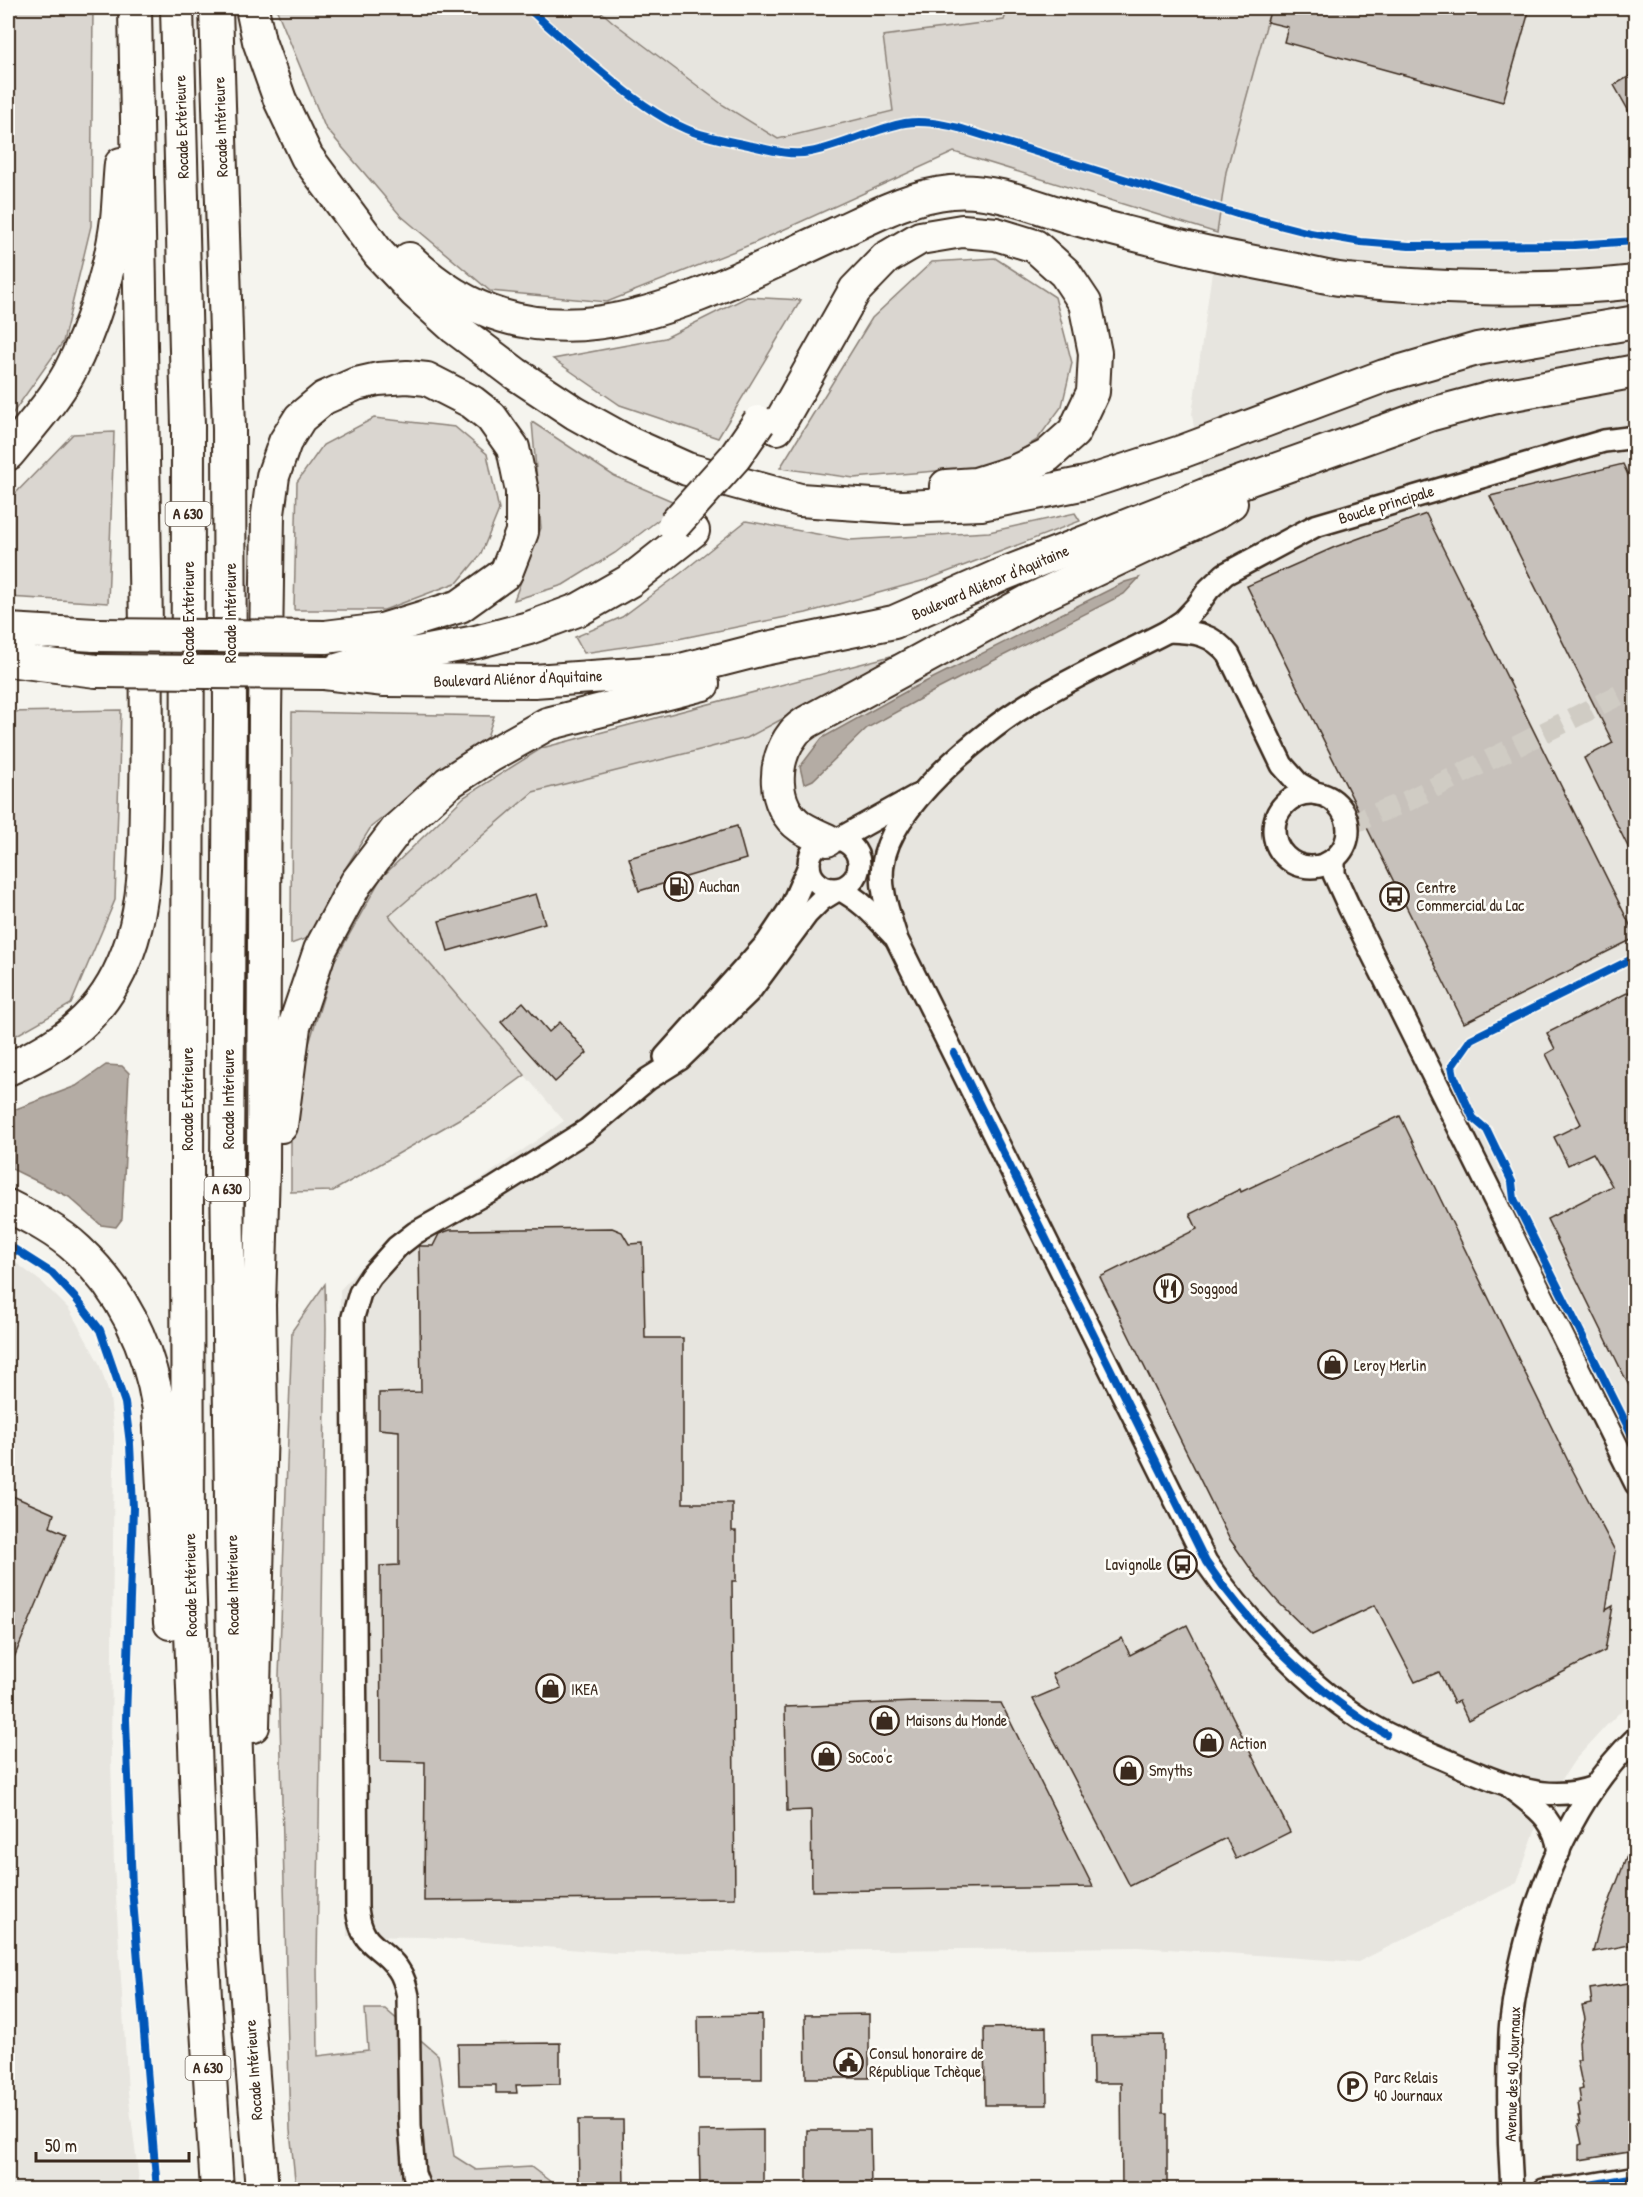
<svg xmlns="http://www.w3.org/2000/svg" width="1643" height="2197" viewBox="0 0 1643 2197" font-family="'Patrick Hand',sans-serif">
<rect width="100%" height="100%" fill="#f5f4ee"/>
<filter id="ink" filterUnits="userSpaceOnUse"><feTurbulence type="fractalNoise" baseFrequency=".0167" numOctaves="2"/><feDisplacementMap in="SourceGraphic" scale="12" xChannelSelector="R" yChannelSelector="G"/><feConvolveMatrix kernelMatrix="1 2 1 2 8 2 1 2 1" color-interpolation-filters="sRGB"/></filter>
<g filter="url(#ink)">
<g fill="#e7e5df">
<polygon points="597,8 1008,8 1004,20 884,36 893,111 778,139 723,105 613,22"/>
<polygon points="1271,8 1635,8 1635,1697 1606,1726 1574,1761 1542,1810 1517,1883 1358,1962 1138,1947 615,1953 426,1937 347,1936 340,1290 374,1253 410,1220 483,1178 564,1121 389,916 533,792 747,738 906,652 1201,476 1192,414 1226,172"/>
<polygon points="8,1257 43,1283 69,1309 99,1363 110,1397 114,1434 111,1756 114,1865 128,2092 140,2189 8,2189"/>
</g>
<g fill="#dad6d0" stroke="#8a8077" stroke-width="1.5">
<polygon points="8,8 93,8 91,226 63,342 8,420"/>
<polygon points="276,8 597,8 613,22 723,105 778,139 893,111 883,36 1004,20 1008,8 1271,8 1226,172 1217,233 954,152 752,244 607,302 490,291 400,215 325,127"/>
<polygon points="995,258 1055,297 1072,363 1062,406 1037,440 995,466 854,478 780,468 872,318 932,262"/>
<polygon points="747,297 801,300 718,438 620,405 553,359 665,338"/>
<polygon points="374,418 455,427 487,454 499,510 481,554 458,582 384,610 294,610 297,482 323,445"/>
<polygon points="532,422 614,476 679,504 615,553 563,585 514,600 541,528"/>
<polygon points="114,432 108,603 8,597 8,501 73,434"/>
<polygon points="1075,513 1080,521 929,579 806,613 678,639 584,653 575,637 622,617 681,573 746,521 850,540 989,532"/>
<polygon points="906,652 747,738 533,792 389,916 525,1075 487,1103 333,1191 291,1192 291,1142 301,1070 334,962 381,878 464,797 542,748"/>
<polygon points="121,710 115,900 71,1004 8,1040 8,712"/>
<polygon points="292,712 494,716 487,737 371,827 332,890 310,937 291,944"/>
<polygon points="325,1284 326,1328 317,1966 318,2056 368,2050 365,2009 385,2009 438,2055 454,2156 476,2170 531,2167 560,2189 296,2189 290,2130 279,1676 292,1331"/>
</g>
<g fill="#b4aca4" stroke="#84786e" stroke-width="1.5">
<polygon points="1139,578 1124,594 936,690 867,728 813,780 804,784 800,767 822,738 907,691 1125,582"/>
<polygon points="106,1065 122,1066 129,1073 122,1219 116,1227 101,1225 69,1197 8,1167 8,1112 76,1086"/>
</g>
<g fill="#c7c1bb" stroke="#3b2a1e" stroke-width="1.5">
<polygon points="1271,8 1530,8 1503,102 1284,42 1288,27 1267,22"/>
<polygon points="1635,73 1635,122 1614,85"/>
<polygon points="1623,464 1635,490 1635,861 1584,758 1613,743 1490,496"/>
<polygon points="1426,514 1635,935 1635,938 1464,1023 1247,586 1335,547"/>
<polygon points="737,826 746,859 639,891 629,858"/>
<polygon points="536,894 545,923 448,951 439,921"/>
<polygon points="1635,989 1635,1398 1547,1219 1612,1186 1593,1153 1568,1165 1554,1137 1581,1124 1546,1054 1555,1049 1547,1033"/>
<polygon points="523,1002 549,1032 560,1022 587,1053 555,1082 501,1022"/>
<polygon points="1400,1116 1570,1465 1615,1551 1606,1610 1613,1606 1605,1651 1468,1720 1459,1701 1454,1703 1439,1672 1415,1682 1375,1605 1312,1635 1278,1602 1255,1575 1229,1538 1100,1277 1197,1229 1190,1214 1240,1189 1241,1192"/>
<polygon points="612,1228 622,1232 629,1244 643,1243 645,1338 683,1338 683,1503 732,1503 732,1531 736,1531 736,1581 732,1581 735,1898 424,1901 425,1762 381,1761 380,1566 399,1565 399,1431 379,1429 379,1393 421,1392 419,1246 433,1246 439,1234 450,1230"/>
<polygon points="8,1494 54,1514 50,1527 66,1534 8,1672"/>
<polygon points="1187,1625 1290,1832 1236,1859 1226,1838 1130,1886 1033,1699 1059,1688 1052,1674 1122,1638 1130,1655"/>
<polygon points="915,1702 1001,1703 1093,1887 812,1891 811,1810 787,1811 785,1707"/>
<polygon points="1633,1840 1635,1840 1635,1944 1593,1952 1599,1929"/>
<polygon points="1635,1982 1635,2151 1579,2160 1579,2145 1582,2144 1578,2125 1580,2124 1578,2116 1580,2116 1578,2103 1581,2103 1579,2090 1583,2089 1577,2060 1580,2060 1579,2042 1585,2019 1582,2006 1592,2004 1590,1989"/>
<polygon points="869,2014 869,2078 806,2078 805,2015"/>
<polygon points="762,2015 762,2079 699,2079 698,2016"/>
<polygon points="1046,2027 1047,2105 985,2105 984,2028"/>
<polygon points="1163,2035 1163,2113 1167,2113 1167,2189 1122,2189 1121,2083 1093,2083 1092,2036"/>
<polygon points="560,2043 560,2084 516,2085 517,2093 496,2093 496,2085 459,2085 458,2044"/>
<polygon points="578,2120 623,2120 624,2190 579,2190"/>
<polygon points="763,2130 763,2190 700,2190 699,2131"/>
<polygon points="807,2130 870,2130 871,2190 807,2190"/>
</g>
<g fill="none" stroke-linecap="round" stroke-linejoin="round">
<polyline stroke="#d0ccc4" stroke-width="21" stroke-dasharray="21 10" stroke-linecap="butt" points="1348,825 1407,801 1619,695 1636,699"/>
<defs>
<g id="minor">
<path d="M1168,631C1194,632 1212,633 1229,655L1282,765L1298,783L1317,794"/>
<circle cx="1311" cy="830" r="37"/>
<polyline points="839,839 916,796"/>
<circle cx="834" cy="864" r="25"/>
<polyline points="1334,859 1334,874 1350,909 1636,1484"/>
<polyline points="665,1057 767,943 791,907 809,866"/>
<path d="M1594,1787C1549,1804 1504,1785 1462,1767C1432,1753 1399,1742 1371,1725C1311,1690 1245,1619 1206,1562L897,940C890,916 879,890 883,864C890,807 982,732 1030,703C1074,676 1122,655 1168,631L1183,621L1197,606L1209,589L1225,574L1315,526L1604,441L1636,437"/>
<path d="M1511,1788C1536,1808 1555,1818 1559,1852"/>
<path d="M420,2190L414,2174L410,2125L408,1996C406,1987 404,1977 398,1969C379,1942 362,1950 357,1908L353,1317L360,1293L371,1276L397,1247L415,1233L495,1188L587,1130L648,1079L680,1059L750,991L807,914L821,900L839,889C861,900 876,917 893,935"/>
<path d="M1512,2190C1509,2148 1508,2108 1509,2066C1510,2051 1509,2036 1511,2021C1523,1924 1563,1806 1636,1738"/>
<polyline points="1543,2190 1572,2188 1636,2177"/>
</g>
<g id="highway">
<polyline points="177,8 188,426 187,1214 188,1545 202,1947 217,2190"/>
<polyline points="216,8 229,429 230,715 227,1168 233,1668 243,1949 262,2190"/>
<polyline points="252,8 259,41 280,100 307,157 379,254 415,292 455,328 516,374 575,413 629,443 687,469 800,500 901,507 981,504 1086,483 1181,452 1384,376 1477,349 1636,322"/>
<path d="M409,259C544,389 696,297 837,233C874,216 910,196 951,192C995,188 1035,207 1076,219C1117,231 1159,241 1201,251C1232,258 1264,264 1296,270C1312,274 1329,278 1346,280C1442,289 1540,293 1636,282"/>
<polyline points="777,428 855,290 886,258 920,238 962,231 996,234 1035,246 1065,273 1085,303 1095,353 1093,392 1074,432 1047,456 1014,472 976,484 946,486"/>
<path d="M8,454C29,428 53,402 69,373C92,329 111,269 117,219C119,201 119,183 121,164"/>
<polyline points="8,630 95,635"/>
<polyline points="8,660 96,671"/>
<polyline points="337,670 383,656 418,653 476,642 529,628 580,609 631,580 693,531"/>
<polyline points="324,673 385,680 534,681 677,671 763,649 894,622 1001,575 1205,495 1432,414 1492,398 1636,371"/>
<path d="M827,840C818,836 809,832 801,827C771,806 772,761 793,734C796,729 803,725 807,722L1027,602L1215,513L1231,503"/>
<path d="M8,1069C71,1041 110,1009 132,940C146,895 145,847 146,801C147,743 147,685 146,626C144,420 140,214 135,8"/>
<polyline points="281,1126 294,1027 320,950 356,883 397,829 448,783 490,756 547,724 703,684"/>
<path d="M8,1206C32,1218 58,1231 78,1250C124,1293 149,1348 159,1409L170,1623"/>
<polyline points="253,1726 261,1423 259,1305 263,1168 265,714 268,514 273,476 285,442 300,418 324,398 356,384 378,379 407,377 427,379 472,402 491,417 513,448 522,491 522,532 506,573 460,606 382,630 325,637"/>
</g>
</defs>
<use href="#minor" stroke="#3b2a1e" stroke-width="26"/>
<use href="#highway" stroke="#3b2a1e" stroke-width="36"/>
<use href="#minor" stroke="#fdfcf7" stroke-width="21"/>
<use href="#highway" stroke="#fdfcf7" stroke-width="32"/>
<defs>
<g id="highway-bridge">
<polyline points="674,525 735,457 759,422"/>
<polyline points="95,635 325,637"/>
<polyline points="96,671 324,673"/>
</g>
</defs>
<use href="#highway-bridge" stroke="#3b2a1e" stroke-width="36" stroke-linecap="butt"/>
<use href="#highway-bridge" stroke="#fdfcf7" stroke-width="32"/>
<defs>
<g id="cycleway">
<path d="M528,8C553,31 580,54 607,76C631,96 656,116 686,129C707,138 730,141 752,146C770,150 791,156 810,152C843,146 873,129 905,123C923,120 942,124 959,128L1237,214L1310,233L1361,242L1409,246L1574,245L1636,241"/>
<polyline points="1636,957 1477,1036 1471,1039 1452,1066 1454,1076 1473,1118 1487,1130 1512,1182 1514,1199 1636,1443"/>
<path d="M954,1053L1206,1562C1249,1626 1319,1696 1386,1734"/>
<polyline points="8,1245 52,1273 77,1300 100,1330 125,1403 130,1444 133,1508 126,1719 132,1888 157,2190"/>
<polyline points="1543,2190 1572,2188 1636,2177"/>
</g>
</defs>
<use href="#cycleway" stroke="#fdfcf7" stroke-width="11"/>
<use href="#cycleway" stroke="#0057b8" stroke-width="8"/>
</g>
</g>
<defs>
<symbol id="fuel-ring" viewBox="-11 -11 22 22"><circle r="9.5" fill="#fdfcf7" stroke="#3b2a1e" stroke-width="1.5"/><path d="M-5.5-6h7V0h2V4h1.3V-2.5L3-4.5l.8-.8L6-3V5H2.5V1h-1V6h-7ZM-4.2-4.7v3.2H.2V-4.7Z" fill="#3b2a1e"/></symbol>
<symbol id="bus-ring" viewBox="-11 -11 22 22"><circle r="9.5" fill="#fdfcf7" stroke="#3b2a1e" stroke-width="1.5"/><path d="M-5-6H5V4H4V6H2V4H-2V6H-4V4H-5ZM-3.5-4V0h7V-4ZM-3.5 1.2v1.5H-2V1.2ZM2 1.2v1.5H3.5V1.2Z" fill="#3b2a1e"/></symbol>
<symbol id="restaurant-ring" viewBox="-11 -11 22 22"><circle r="9.5" fill="#fdfcf7" stroke="#3b2a1e" stroke-width="1.5"/><path d="M-5-6h1v4h1v-4h1v4h1v-4h1v5L-1.5 .5V6h-2V.5L-5-1ZM5-6V6H3V1.5H1.5Q1.5-4 5-6Z" fill="#3b2a1e"/></symbol>
<symbol id="shop-ring" viewBox="-11 -11 22 22"><circle r="9.5" fill="#fdfcf7" stroke="#3b2a1e" stroke-width="1.5"/><path d="M-5-2.5h2.3a2.7 3.5 0 0 1 5.4 0H5L5.5 6h-11ZM-1.5-2.5h3a1.5 2.3 0 0 0-3 0Z" fill="#3b2a1e"/></symbol>
<symbol id="civic-ring" viewBox="-11 -11 22 22"><circle r="9.5" fill="#fdfcf7" stroke="#3b2a1e" stroke-width="1.5"/><path d="M-.6-6.5H3V-4.5H.6V-3L4-1V1h2V6H-6V1h2V-1L-.6-3ZM-1.2 2.5V6h2.4V2.5Z" fill="#3b2a1e"/></symbol>
<symbol id="parking-ring" viewBox="-11 -11 22 22"><circle r="9.5" fill="#fdfcf7" stroke="#3b2a1e" stroke-width="1.5"/><path d="M-3.5-5.5H1a3.5 3.5 0 0 1 0 7H-1V5.5H-3.5ZM-1-3.4V-.6H.8a1.4 1.4 0 0 0 0-2.8Z" fill="#3b2a1e"/></symbol>
</defs>
<g fill-rule="evenodd">
<use href="#fuel-ring" x="662" y="870" width="33" height="33"/>
<use href="#bus-ring" x="1378" y="880" width="33" height="33"/>
<use href="#restaurant-ring" x="1152" y="1272" width="33" height="33"/>
<use href="#shop-ring" x="1316" y="1348" width="33" height="33"/>
<use href="#bus-ring" x="1166" y="1548" width="33" height="33"/>
<use href="#shop-ring" x="534" y="1672" width="33" height="33"/>
<use href="#shop-ring" x="868" y="1704" width="33" height="33"/>
<use href="#shop-ring" x="1192" y="1726" width="33" height="33"/>
<use href="#shop-ring" x="810" y="1740" width="33" height="33"/>
<use href="#shop-ring" x="1112" y="1754" width="33" height="33"/>
<use href="#civic-ring" x="832" y="2046" width="33" height="33"/>
<use href="#parking-ring" x="1336" y="2070" width="33" height="33"/>
</g>
<g text-anchor="middle" stroke-width="5" stroke-linejoin="round" paint-order="stroke">
<g fill="#fdfcf7" stroke="#75695f" stroke-width="1.5">
<rect x="165.5" y="502" width="45" height="24" rx="4.5"/>
<rect x="204.5" y="1177" width="45" height="24" rx="4.5"/>
<rect x="185.5" y="2056" width="45" height="24" rx="4.5"/>
</g>
<g font-size="15" font-weight="bold" fill="#3b2a1e">
<text x="188" y="519">A 630</text>
<text x="227" y="1194">A 630</text>
<text x="208" y="2073">A 630</text>
</g>
<g font-size="16" fill="#3b2a1e" stroke="#fdfcf7">
<text transform="translate(181 127) rotate(-92)" y="6">Rocade Extérieure</text>
<text transform="translate(220 127) rotate(-92)" y="6">Rocade Intérieure</text>
<text transform="translate(1386 504) rotate(-17)" y="6">Boucle principale</text>
<text transform="translate(990 582) rotate(-23)" y="6">Boulevard Aliénor d'Aquitaine</text>
<text transform="translate(188 613) rotate(-90)" y="6">Rocade Extérieure</text>
<text transform="translate(230 613) rotate(-90)" y="6">Rocade Intérieure</text>
<text transform="translate(518 678) rotate(-2)" y="6">Boulevard Aliénor d'Aquitaine</text>
<text transform="translate(187 1099) rotate(-90)" y="6">Rocade Extérieure</text>
<text transform="translate(228 1099) rotate(-90)" y="6">Rocade Intérieure</text>
<text transform="translate(190 1585) rotate(-91)" y="6">Rocade Extérieure</text>
<text transform="translate(232 1585) rotate(-91)" y="6">Rocade Intérieure</text>
<text transform="translate(253 2070) rotate(-94)" y="6">Rocade Intérieure</text>
<text transform="translate(1512 2074) rotate(-88)" y="6">Avenue des 40 Journaux</text>
</g>
<g font-size="16" fill="#3b2a1e" stroke="#fdfcf7" text-anchor="start">
<text x="699" y="892">Auchan</text>
<text x="1416" y="893">Centre<tspan x="1416" dy="18">Commercial du Lac</tspan></text>
<text x="1190" y="1294">Soggood</text>
<text x="1354" y="1371">Leroy Merlin</text>
<text x="1162" y="1570" text-anchor="end">Lavignolle</text>
<text x="571" y="1695">IKEA</text>
<text x="906" y="1726">Maisons du Monde</text>
<text x="1230" y="1749">Action</text>
<text x="848" y="1763">SoCoo'c</text>
<text x="1149" y="1776">Smyths</text>
<text x="869" y="2059">Consul honoraire de<tspan x="869" dy="18">République Tchèque</tspan></text>
<text x="1374" y="2083">Parc Relais<tspan x="1374" dy="18">40 Journaux</tspan></text>
</g>
</g>
<rect width="1643" height="2197" fill="none" stroke="#fdfcf7" stroke-width="30"/>
<rect x="15" y="15" width="1613" height="2167" fill="none" stroke="#3b2a1e" stroke-width="2" filter="url(#ink)"/>
<path d="M36 2152v9h153v-9" fill="none" stroke="#3b2a1e" stroke-width="3"/>
<text x="45" y="2152" font-size="18" fill="#3b2a1e" stroke="#fdfcf7" stroke-width="4.5" paint-order="stroke">50 m</text>
</svg>
